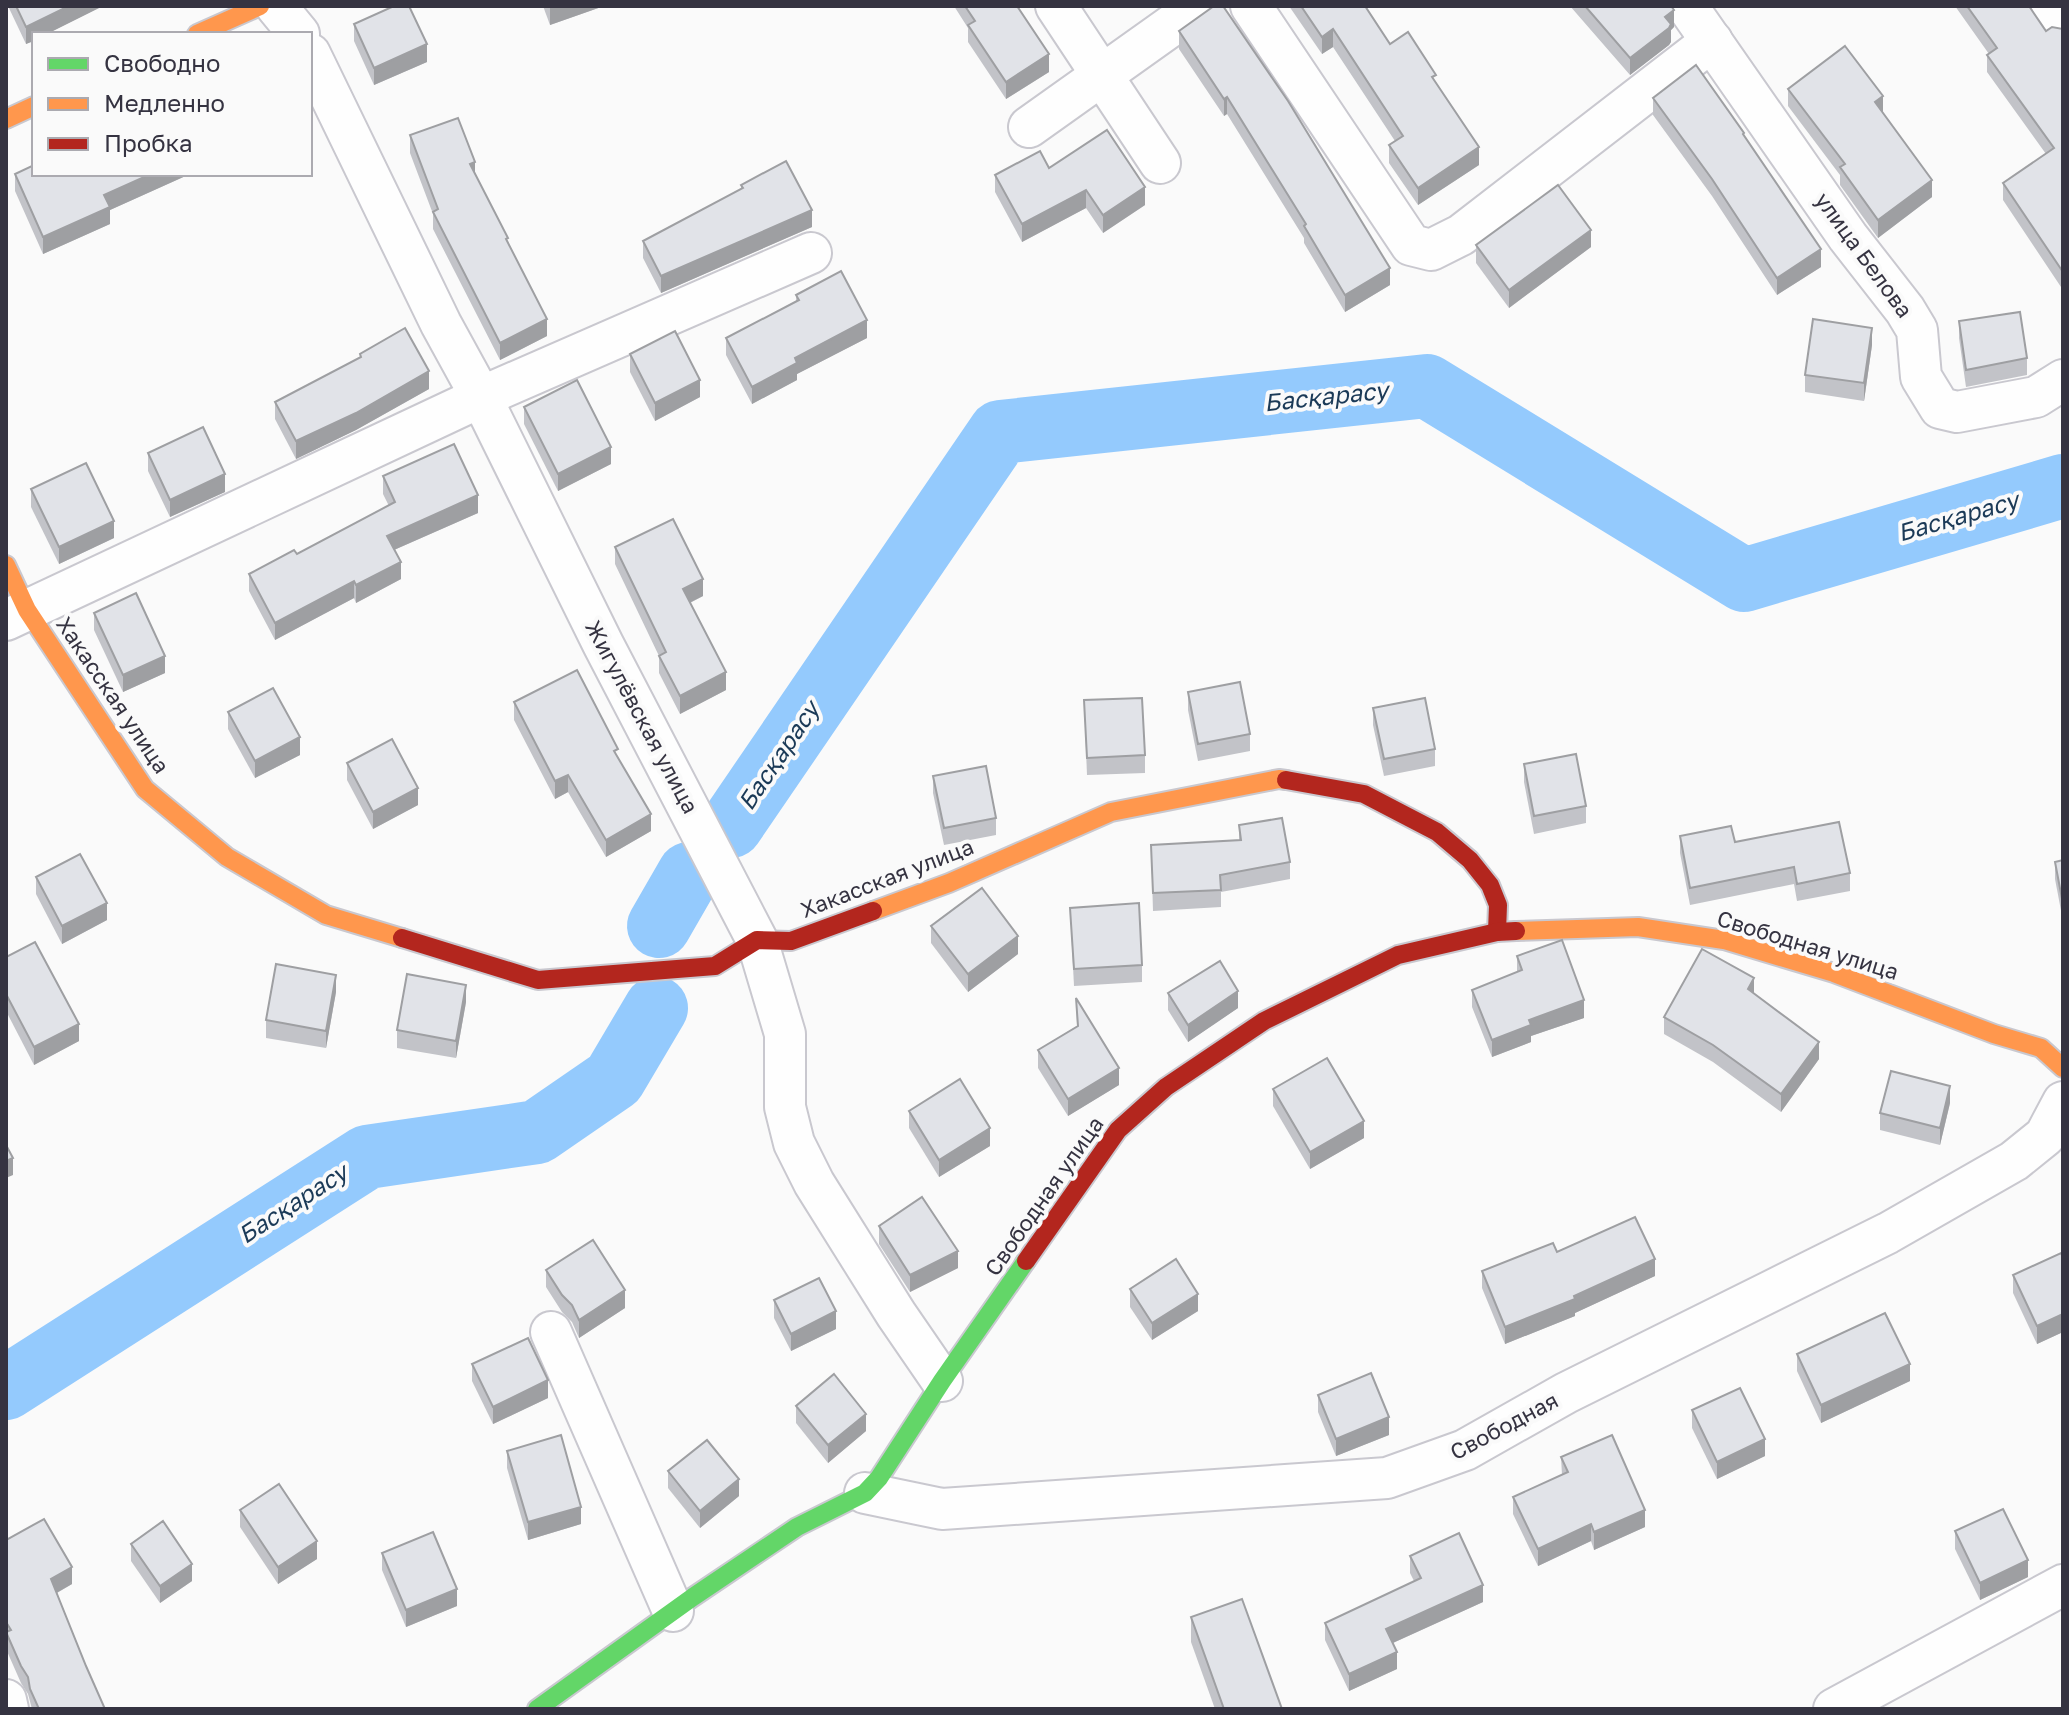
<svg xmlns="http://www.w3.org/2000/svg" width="2069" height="1715" viewBox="0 0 2069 1715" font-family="'Golos Text',sans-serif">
<rect width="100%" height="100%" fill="#fafafa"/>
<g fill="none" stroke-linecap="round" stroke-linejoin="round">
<g stroke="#94cafd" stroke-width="64">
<polyline points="731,826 1000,432 1427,386 1744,580 2063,486"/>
<polyline points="659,926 689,874"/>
<polyline points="6,1388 367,1157 537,1132 614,1079 656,1008"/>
</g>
<defs>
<g id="street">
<polyline points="276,6 299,34"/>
<polyline points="1056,6 1160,163"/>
<polyline points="1251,6 1411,245 1431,250 1461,235 1712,41"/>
<polyline points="1687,6 1848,237 1905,310 1917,330 1921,377 1940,408 1957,412 2036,397 2063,380"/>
<polyline points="2051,6 2063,24"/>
<polyline points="310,54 441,324 481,397 603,644 757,940 785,1034 785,1107 794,1143 814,1183 896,1314 942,1381"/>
<polyline points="1029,127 1199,6"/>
<polyline points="6,620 481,397 811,253"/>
<polyline points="551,1332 673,1611"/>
<polyline points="865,1493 942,1509 1387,1478 1465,1450 1566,1393 1888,1233 2014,1161 2045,1136 2063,1102"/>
<polyline points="6,1700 8,1709"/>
<polyline points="1834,1709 2063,1585"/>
</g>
<polyline id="fast" points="537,1709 693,1597 797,1527 865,1493 879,1478 942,1381 1026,1261"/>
<g id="slow">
<polyline points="197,34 260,6"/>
<polyline points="6,119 34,106"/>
<polyline points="6,565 27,610 145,789 227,857 326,915 402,938"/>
<polyline points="873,911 949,883 1111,812 1279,779 1286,780"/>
<polyline points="1516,931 1638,927 1724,940 1834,973 1994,1034 2041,1048 2063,1068"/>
</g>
<g id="jam">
<polyline points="1286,780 1364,794 1437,832 1470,860 1490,885 1498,905 1497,932"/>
<polyline points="402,938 538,980 715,966 757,940 791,941 873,911"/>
<polyline points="1026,1261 1118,1130 1166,1087 1264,1021 1398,955 1497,932 1516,931"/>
</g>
</defs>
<use href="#street" stroke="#c9c8cf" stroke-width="44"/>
<use href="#fast" stroke="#c9c8cf" stroke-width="22"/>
<use href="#slow" stroke="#c9c8cf" stroke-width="22"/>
<use href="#jam" stroke="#c9c8cf" stroke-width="22"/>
<use href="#street" stroke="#fefefe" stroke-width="40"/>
<use href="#fast" stroke="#63d668" stroke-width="18"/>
<use href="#slow" stroke="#ff974d" stroke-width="18"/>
<use href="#jam" stroke="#b3261e" stroke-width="18"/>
</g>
<g fill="#c2c3c8">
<polygon points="8,6 103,6 26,44"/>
<polygon points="543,6 604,6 550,25"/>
<polygon points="954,6 1017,6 1049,72 1006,99 968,42 968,28"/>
<polygon points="1289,6 1365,6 1390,44 1436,82 1479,165 1418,205 1389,163 1389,145 1395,141 1333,47 1322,54"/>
<polygon points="1570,6 1671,6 1674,27 1671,30 1671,42 1669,45 1630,75"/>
<polygon points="1955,6 2029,6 2046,31 2063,29 2063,290 2003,200 2003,183 2046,154 1987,72 1987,55 1989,54"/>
<polygon points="354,24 427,62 374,85 354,41"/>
<polygon points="1179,31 1390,285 1345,312 1304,243 1304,238 1227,114 1224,116 1179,49"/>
<polygon points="1788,89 1883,113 1932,197 1878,238 1840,185 1840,175 1788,106"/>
<polygon points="1653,98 1744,136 1821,267 1777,295 1712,196 1653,115"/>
<polygon points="410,135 475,175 508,243 547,336 500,360 433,229 433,214 410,153"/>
<polygon points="1049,168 1145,205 1103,233 1086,208 1022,242 995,192 995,175"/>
<polygon points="15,174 190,174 110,210 110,224 43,254 15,191"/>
<polygon points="741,185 812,227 661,293 643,258 643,241 741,189"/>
<polygon points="1476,245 1591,247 1509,308 1476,263"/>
<polygon points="796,295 867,338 797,374 797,380 752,404 726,355 726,338 796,301"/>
<polygon points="1959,321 2027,358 2027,375 1966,387 1959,338"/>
<polygon points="1872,345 1864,401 1805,392 1805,375"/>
<polygon points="360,354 429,389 356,430 296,459 275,419 275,402 360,358"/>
<polygon points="630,354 700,397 655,421 630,372"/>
<polygon points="524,407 611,464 558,491 524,424"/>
<polygon points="148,453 225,492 170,517 148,471"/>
<polygon points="383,476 478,513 394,550 401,579 356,603 354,598 275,640 249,591 249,574 297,554 389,506 383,494"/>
<polygon points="31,489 114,538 59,564 31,507"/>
<polygon points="615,547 703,596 690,603 726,690 680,714 659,673 659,656 615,564"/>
<polygon points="94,613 165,673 123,692 94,630"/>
<polygon points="1188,692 1250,734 1250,751 1198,761 1188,710"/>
<polygon points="1084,700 1145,755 1145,773 1087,775"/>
<polygon points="514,702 618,757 651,831 606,857 568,792 555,799 514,720"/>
<polygon points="1373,708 1435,749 1435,766 1384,776 1373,725"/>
<polygon points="228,712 300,755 255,778 228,729"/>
<polygon points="347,763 418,805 373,829 347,780"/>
<polygon points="1524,764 1586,806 1586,823 1534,834 1524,782"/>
<polygon points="933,776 996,818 996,835 944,845 933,793"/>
<polygon points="1239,825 1290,862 1290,879 1221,892 1221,907 1153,911 1151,845 1239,840"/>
<polygon points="1680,836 1735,842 1850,873 1850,891 1797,901 1794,884 1690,905 1680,853"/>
<polygon points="2063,860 2063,921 2055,879 2055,862"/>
<polygon points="36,877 107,920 62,944 36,894"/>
<polygon points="1070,908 1142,965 1142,982 1074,986"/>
<polygon points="931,926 1018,954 968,992 931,943"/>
<polygon points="1517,956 1584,1018 1531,1036 1531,1042 1492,1057 1472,1007 1472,990 1517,972"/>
<polygon points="6,957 79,1041 34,1065 6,1011"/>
<polygon points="336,992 326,1048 266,1038 266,1020"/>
<polygon points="1168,993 1238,1008 1188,1042 1168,1010"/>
<polygon points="1754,994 1819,1059 1781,1112 1713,1062 1664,1034 1664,1017"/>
<polygon points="1076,998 1119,1085 1068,1116 1038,1068 1038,1050 1077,1026"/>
<polygon points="466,1002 456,1058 397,1048 397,1030"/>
<polygon points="1273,1089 1364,1138 1310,1169 1273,1106"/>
<polygon points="1950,1103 1940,1145 1880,1130 1880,1113"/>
<polygon points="909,1111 990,1146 939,1177 909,1128"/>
<polygon points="879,1226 958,1268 910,1292 879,1244"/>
<polygon points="1557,1252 1655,1276 1575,1313 1575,1316 1505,1344 1482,1288 1482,1271"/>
<polygon points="2063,1258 2063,1332 2037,1344 2013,1293 2013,1275"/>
<polygon points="546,1270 625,1308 579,1338 572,1322 562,1312 546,1287"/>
<polygon points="1130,1289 1198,1311 1152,1340 1130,1307"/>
<polygon points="774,1300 836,1329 791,1351 774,1318"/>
<polygon points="1797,1354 1910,1381 1821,1423 1797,1371"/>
<polygon points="472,1364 548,1398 493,1424 472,1381"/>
<polygon points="1318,1395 1389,1435 1336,1456 1318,1412"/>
<polygon points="796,1406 866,1431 828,1463 796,1423"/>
<polygon points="1692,1410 1765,1456 1717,1479 1692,1428"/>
<polygon points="507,1451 581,1524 528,1540 507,1468"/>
<polygon points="1561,1457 1645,1527 1594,1550 1591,1541 1538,1566 1513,1514 1513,1497 1562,1475"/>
<polygon points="668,1471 739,1496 700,1528 668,1488"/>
<polygon points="240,1510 317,1559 278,1584 240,1527"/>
<polygon points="1955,1531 2028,1577 1980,1600 1955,1549"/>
<polygon points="6,1540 72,1584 57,1593 86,1666 105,1709 32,1709 28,1694 21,1683 6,1649"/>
<polygon points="131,1544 192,1581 160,1603 131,1561"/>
<polygon points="382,1553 457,1606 406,1627 382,1570"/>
<polygon points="1410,1556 1483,1602 1393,1643 1397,1669 1349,1691 1325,1640 1325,1623 1414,1581 1410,1573"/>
<polygon points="1191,1617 1282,1709 1215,1709 1191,1642"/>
</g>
<g fill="#9e9fa2">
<polygon points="69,6 103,6 47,34 34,34 34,41 26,44 26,27"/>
<polygon points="556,6 604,6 550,25 550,8"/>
<polygon points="1674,10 1674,27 1671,30 1671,42 1669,45 1630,75 1630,58 1665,17"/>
<polygon points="1333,29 1333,47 1322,54 1322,37"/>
<polygon points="427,44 427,62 374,85 374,68"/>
<polygon points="1049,54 1049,72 1006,99 1006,82"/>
<polygon points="1883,96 1883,114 1875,102"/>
<polygon points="1227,97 1227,114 1224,116 1224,99"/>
<polygon points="1479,147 1479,165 1418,205 1418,188"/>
<polygon points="475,162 475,179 470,164"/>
<polygon points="151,174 190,174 110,210 110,224 43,254 43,237 104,195"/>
<polygon points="1932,180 1932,197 1878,238 1878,220"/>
<polygon points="1145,187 1145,205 1103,233 1103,215"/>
<polygon points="1086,190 1086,208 1022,242 1022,224"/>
<polygon points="812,210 812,227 661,293 661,276"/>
<polygon points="1591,230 1591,247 1509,308 1509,290"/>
<polygon points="1821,249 1821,267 1777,295 1777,278"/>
<polygon points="1390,268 1390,285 1345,312 1345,295"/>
<polygon points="547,319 547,336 500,360 500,343"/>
<polygon points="867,320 867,338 797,374 797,380 752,404 752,387 795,358"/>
<polygon points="1872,328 1872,345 1864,401 1864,383"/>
<polygon points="429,371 429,389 356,430 296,459 296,441"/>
<polygon points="700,380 700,397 655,421 655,403"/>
<polygon points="611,447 611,464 558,491 558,474"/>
<polygon points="225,474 225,492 170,517 170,500"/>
<polygon points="478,495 478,513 387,553 387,536"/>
<polygon points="114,521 114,538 59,564 59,547"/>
<polygon points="401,562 401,579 356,603 356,585"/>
<polygon points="703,579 703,596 683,606 683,589"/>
<polygon points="354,581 354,598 275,640 275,623"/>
<polygon points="165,656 165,673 123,692 123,675"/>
<polygon points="726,672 726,690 680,714 680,696"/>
<polygon points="300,737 300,755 255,778 255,761"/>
<polygon points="568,775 568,792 555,799 555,781"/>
<polygon points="418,788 418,805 373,829 373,812"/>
<polygon points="651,814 651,831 606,857 606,840"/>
<polygon points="107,903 107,920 62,944 62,926"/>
<polygon points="1018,936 1018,954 968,992 968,974"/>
<polygon points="336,975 336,992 326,1048 326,1031"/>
<polygon points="1754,978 1754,995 1748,989"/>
<polygon points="466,985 466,1002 456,1058 456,1041"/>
<polygon points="1238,991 1238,1008 1188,1042 1188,1025"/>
<polygon points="1584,1000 1584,1018 1531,1036 1531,1042 1492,1057 1492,1040 1529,1020"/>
<polygon points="79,1024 79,1041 34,1065 34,1047"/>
<polygon points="1819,1042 1819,1059 1781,1112 1781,1094"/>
<polygon points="1119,1068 1119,1085 1068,1116 1068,1099"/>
<polygon points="1950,1086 1950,1103 1940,1145 1940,1128"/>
<polygon points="1364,1121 1364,1138 1310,1169 1310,1152"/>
<polygon points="990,1128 990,1146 939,1177 939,1160"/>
<polygon points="13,1158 13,1175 6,1178 6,1161"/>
<polygon points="958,1251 958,1268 910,1292 910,1275"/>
<polygon points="1655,1259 1655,1276 1575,1313 1575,1316 1505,1344 1505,1327"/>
<polygon points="625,1290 625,1308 579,1338 579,1320"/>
<polygon points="1198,1294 1198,1311 1152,1340 1152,1323"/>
<polygon points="836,1311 836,1329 791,1351 791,1334"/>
<polygon points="2063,1314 2063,1332 2037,1344 2037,1326"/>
<polygon points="1910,1364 1910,1381 1821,1423 1821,1405"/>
<polygon points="548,1380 548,1398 493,1424 493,1407"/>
<polygon points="866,1414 866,1431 828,1463 828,1445"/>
<polygon points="1389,1417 1389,1435 1336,1456 1336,1439"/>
<polygon points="1765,1439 1765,1456 1717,1479 1717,1462"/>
<polygon points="739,1479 739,1496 700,1528 700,1511"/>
<polygon points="581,1507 581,1524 528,1540 528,1522"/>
<polygon points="1645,1510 1645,1527 1594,1550 1594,1532"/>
<polygon points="1591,1524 1591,1541 1538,1566 1538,1549"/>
<polygon points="317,1541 317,1559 278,1584 278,1567"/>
<polygon points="2028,1560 2028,1577 1980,1600 1980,1583"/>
<polygon points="192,1564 192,1581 160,1603 160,1586"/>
<polygon points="72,1567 72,1584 51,1596 51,1579"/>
<polygon points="1483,1585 1483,1602 1386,1646 1386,1629"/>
<polygon points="457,1589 457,1606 406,1627 406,1610"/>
<polygon points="1397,1652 1397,1669 1349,1691 1349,1674"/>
</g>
<g fill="#e1e3e8" stroke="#9e9fa2" stroke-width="2">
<polygon points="16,6 69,6 26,27"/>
<polygon points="394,6 409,6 427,44 374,68 354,24"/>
<polygon points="965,6 1017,6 1049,54 1006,82 968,25 975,21"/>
<polygon points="1214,6 1223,6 1288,101 1390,268 1345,295 1304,226 1306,224 1227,97 1224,99 1179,31"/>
<polygon points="1301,6 1365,6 1390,44 1408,32 1436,75 1432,77 1479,147 1418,188 1389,145 1403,136 1333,29 1322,37"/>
<polygon points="1585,6 1671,6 1674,10 1665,17 1671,24 1669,28 1630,58"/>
<polygon points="1967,6 2029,6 2046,31 2052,27 2063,29 2063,272 2003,183 2054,148 1987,55 1997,48"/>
<polygon points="1845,46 1883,96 1875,102 1932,180 1878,220 1840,167 1845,164 1788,89"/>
<polygon points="1696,65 1744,133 1743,134 1821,249 1777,278 1712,179 1653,98"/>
<polygon points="458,118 475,162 470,164 508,238 506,239 547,319 500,343 433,212 438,209 410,135"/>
<polygon points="1107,130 1145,187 1103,215 1086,190 1022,224 995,175 1040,151 1049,168"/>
<polygon points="786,161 812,210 661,276 643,241 743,188 741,185"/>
<polygon points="34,165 34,174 151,174 104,195 110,207 43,237 15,174"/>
<polygon points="1558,185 1591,230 1509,290 1476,245"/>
<polygon points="841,271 867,320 795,358 797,363 752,387 726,338 799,300 796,295"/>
<polygon points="2020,312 2027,358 1966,370 1959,321"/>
<polygon points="1813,319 1872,328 1864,383 1805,375"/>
<polygon points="405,328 429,371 356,413 296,441 275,402 361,357 360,354"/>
<polygon points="675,331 700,380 655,403 630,354"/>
<polygon points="577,380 611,447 558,474 524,407"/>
<polygon points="203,427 225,474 170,500 148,453"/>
<polygon points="454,444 478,495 387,536 401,562 356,585 354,581 275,623 249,574 294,550 297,554 395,502 383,476"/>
<polygon points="86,463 114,521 59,547 31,489"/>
<polygon points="673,519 703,579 683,589 726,672 680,696 659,656 666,652 615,547"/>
<polygon points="136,593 165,656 123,675 94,613"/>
<polygon points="577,670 618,749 614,751 651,814 606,840 568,775 555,781 514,702"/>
<polygon points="1240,682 1250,734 1198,744 1188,692"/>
<polygon points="273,688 300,737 255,761 228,712"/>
<polygon points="1142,698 1145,755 1087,758 1084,700"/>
<polygon points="1425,698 1435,749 1384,759 1373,708"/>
<polygon points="392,739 418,788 373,812 347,763"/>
<polygon points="1576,754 1586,806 1534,816 1524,764"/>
<polygon points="986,766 996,818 944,828 933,776"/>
<polygon points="1282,818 1290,862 1220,875 1221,890 1153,893 1151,845 1241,840 1239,825"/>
<polygon points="1839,822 1850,873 1797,884 1794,867 1690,888 1680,836 1731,826 1735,842"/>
<polygon points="80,854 107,903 62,926 36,877"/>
<polygon points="2063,860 2063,904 2055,862"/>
<polygon points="982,888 1018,936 968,974 931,926"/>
<polygon points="1139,903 1142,965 1074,969 1070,908"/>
<polygon points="1562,940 1584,1000 1529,1020 1531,1025 1492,1040 1472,990 1522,970 1517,956"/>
<polygon points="35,942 79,1024 34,1047 6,994 6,957"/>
<polygon points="1702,949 1754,978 1748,989 1819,1042 1781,1094 1713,1045 1664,1017"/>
<polygon points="1220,961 1238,991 1188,1025 1168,993"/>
<polygon points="276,964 336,975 326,1031 266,1020"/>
<polygon points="407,974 466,985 456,1041 397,1030"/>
<polygon points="1076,998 1119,1068 1068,1099 1038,1050 1078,1026"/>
<polygon points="1327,1058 1364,1121 1310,1152 1273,1089"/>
<polygon points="1891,1071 1950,1086 1940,1128 1880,1113"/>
<polygon points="960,1079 990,1128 939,1160 909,1111"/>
<polygon points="6,1145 13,1158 6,1161"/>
<polygon points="922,1197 958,1251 910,1275 879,1226"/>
<polygon points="1635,1217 1655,1259 1574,1296 1575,1299 1505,1327 1482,1271 1553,1243 1557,1252"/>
<polygon points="593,1240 625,1290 579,1320 572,1305 562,1295 546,1270"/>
<polygon points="2061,1253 2063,1258 2063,1314 2037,1326 2013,1275"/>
<polygon points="1176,1259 1198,1294 1152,1323 1130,1289"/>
<polygon points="819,1278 836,1311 791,1334 774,1300"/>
<polygon points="1885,1313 1910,1364 1821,1405 1797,1354"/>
<polygon points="528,1338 548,1380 493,1407 472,1364"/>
<polygon points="1371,1373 1389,1417 1336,1439 1318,1395"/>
<polygon points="834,1374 866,1414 828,1445 796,1406"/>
<polygon points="1740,1388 1765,1439 1717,1462 1692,1410"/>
<polygon points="561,1435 581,1507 528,1522 507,1451"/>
<polygon points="1612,1435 1645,1510 1594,1532 1591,1524 1538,1549 1513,1497 1568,1472 1561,1457"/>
<polygon points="707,1440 739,1479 700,1511 668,1471"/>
<polygon points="279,1484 317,1541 278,1567 240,1510"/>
<polygon points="2003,1509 2028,1560 1980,1583 1955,1531"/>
<polygon points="44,1519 72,1567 51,1579 86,1666 105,1709 39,1709 30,1689 28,1677 21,1666 6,1632 11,1630 6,1622 6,1540"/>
<polygon points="163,1521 192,1564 160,1586 131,1544"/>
<polygon points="433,1532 457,1589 406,1610 382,1553"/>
<polygon points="1459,1533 1483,1585 1386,1629 1397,1652 1349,1674 1325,1623 1421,1578 1410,1556"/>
<polygon points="1242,1599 1282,1709 1224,1709 1191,1617"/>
</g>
<g text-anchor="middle" stroke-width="8" stroke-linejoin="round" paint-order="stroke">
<g font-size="22" fill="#353341" stroke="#fafafa">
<text transform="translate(1864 255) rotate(54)" y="8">улица Белова</text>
<text transform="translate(113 695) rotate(56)" y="8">Хакасская улица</text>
<text transform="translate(642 717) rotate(62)" y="8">Жигулёвская улица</text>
<text transform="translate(887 878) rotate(-21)" y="8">Хакасская улица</text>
<text transform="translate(1808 945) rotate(17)" y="8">Свободная улица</text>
<text transform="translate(1044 1196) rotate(-55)" y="8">Свободная улица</text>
<text transform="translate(1504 1426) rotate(-28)" y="8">Свободная</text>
</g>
<g font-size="24" font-style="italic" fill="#1b3a57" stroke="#fafafa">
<text transform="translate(1326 397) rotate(-6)" y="8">Басқарасу</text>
<text transform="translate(1958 517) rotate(-16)" y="8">Басқарасу</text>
<text transform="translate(779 756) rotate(-56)" y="8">Басқарасу</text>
<text transform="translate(293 1204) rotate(-33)" y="8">Басқарасу</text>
</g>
</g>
<rect width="2069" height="1715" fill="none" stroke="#353341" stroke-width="16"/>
<rect x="32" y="32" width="280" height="144" fill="#fafafa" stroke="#abaab0" stroke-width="2"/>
<rect x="48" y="58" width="40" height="12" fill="#63d668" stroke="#abaab0" stroke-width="2"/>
<text x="104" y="72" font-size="24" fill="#353341">Свободно</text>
<rect x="48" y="98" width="40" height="12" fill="#ff974d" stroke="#abaab0" stroke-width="2"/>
<text x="104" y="112" font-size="24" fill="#353341">Медленно</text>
<rect x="48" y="138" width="40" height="12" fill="#b3261e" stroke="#abaab0" stroke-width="2"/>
<text x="104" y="152" font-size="24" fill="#353341">Пробка</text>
</svg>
